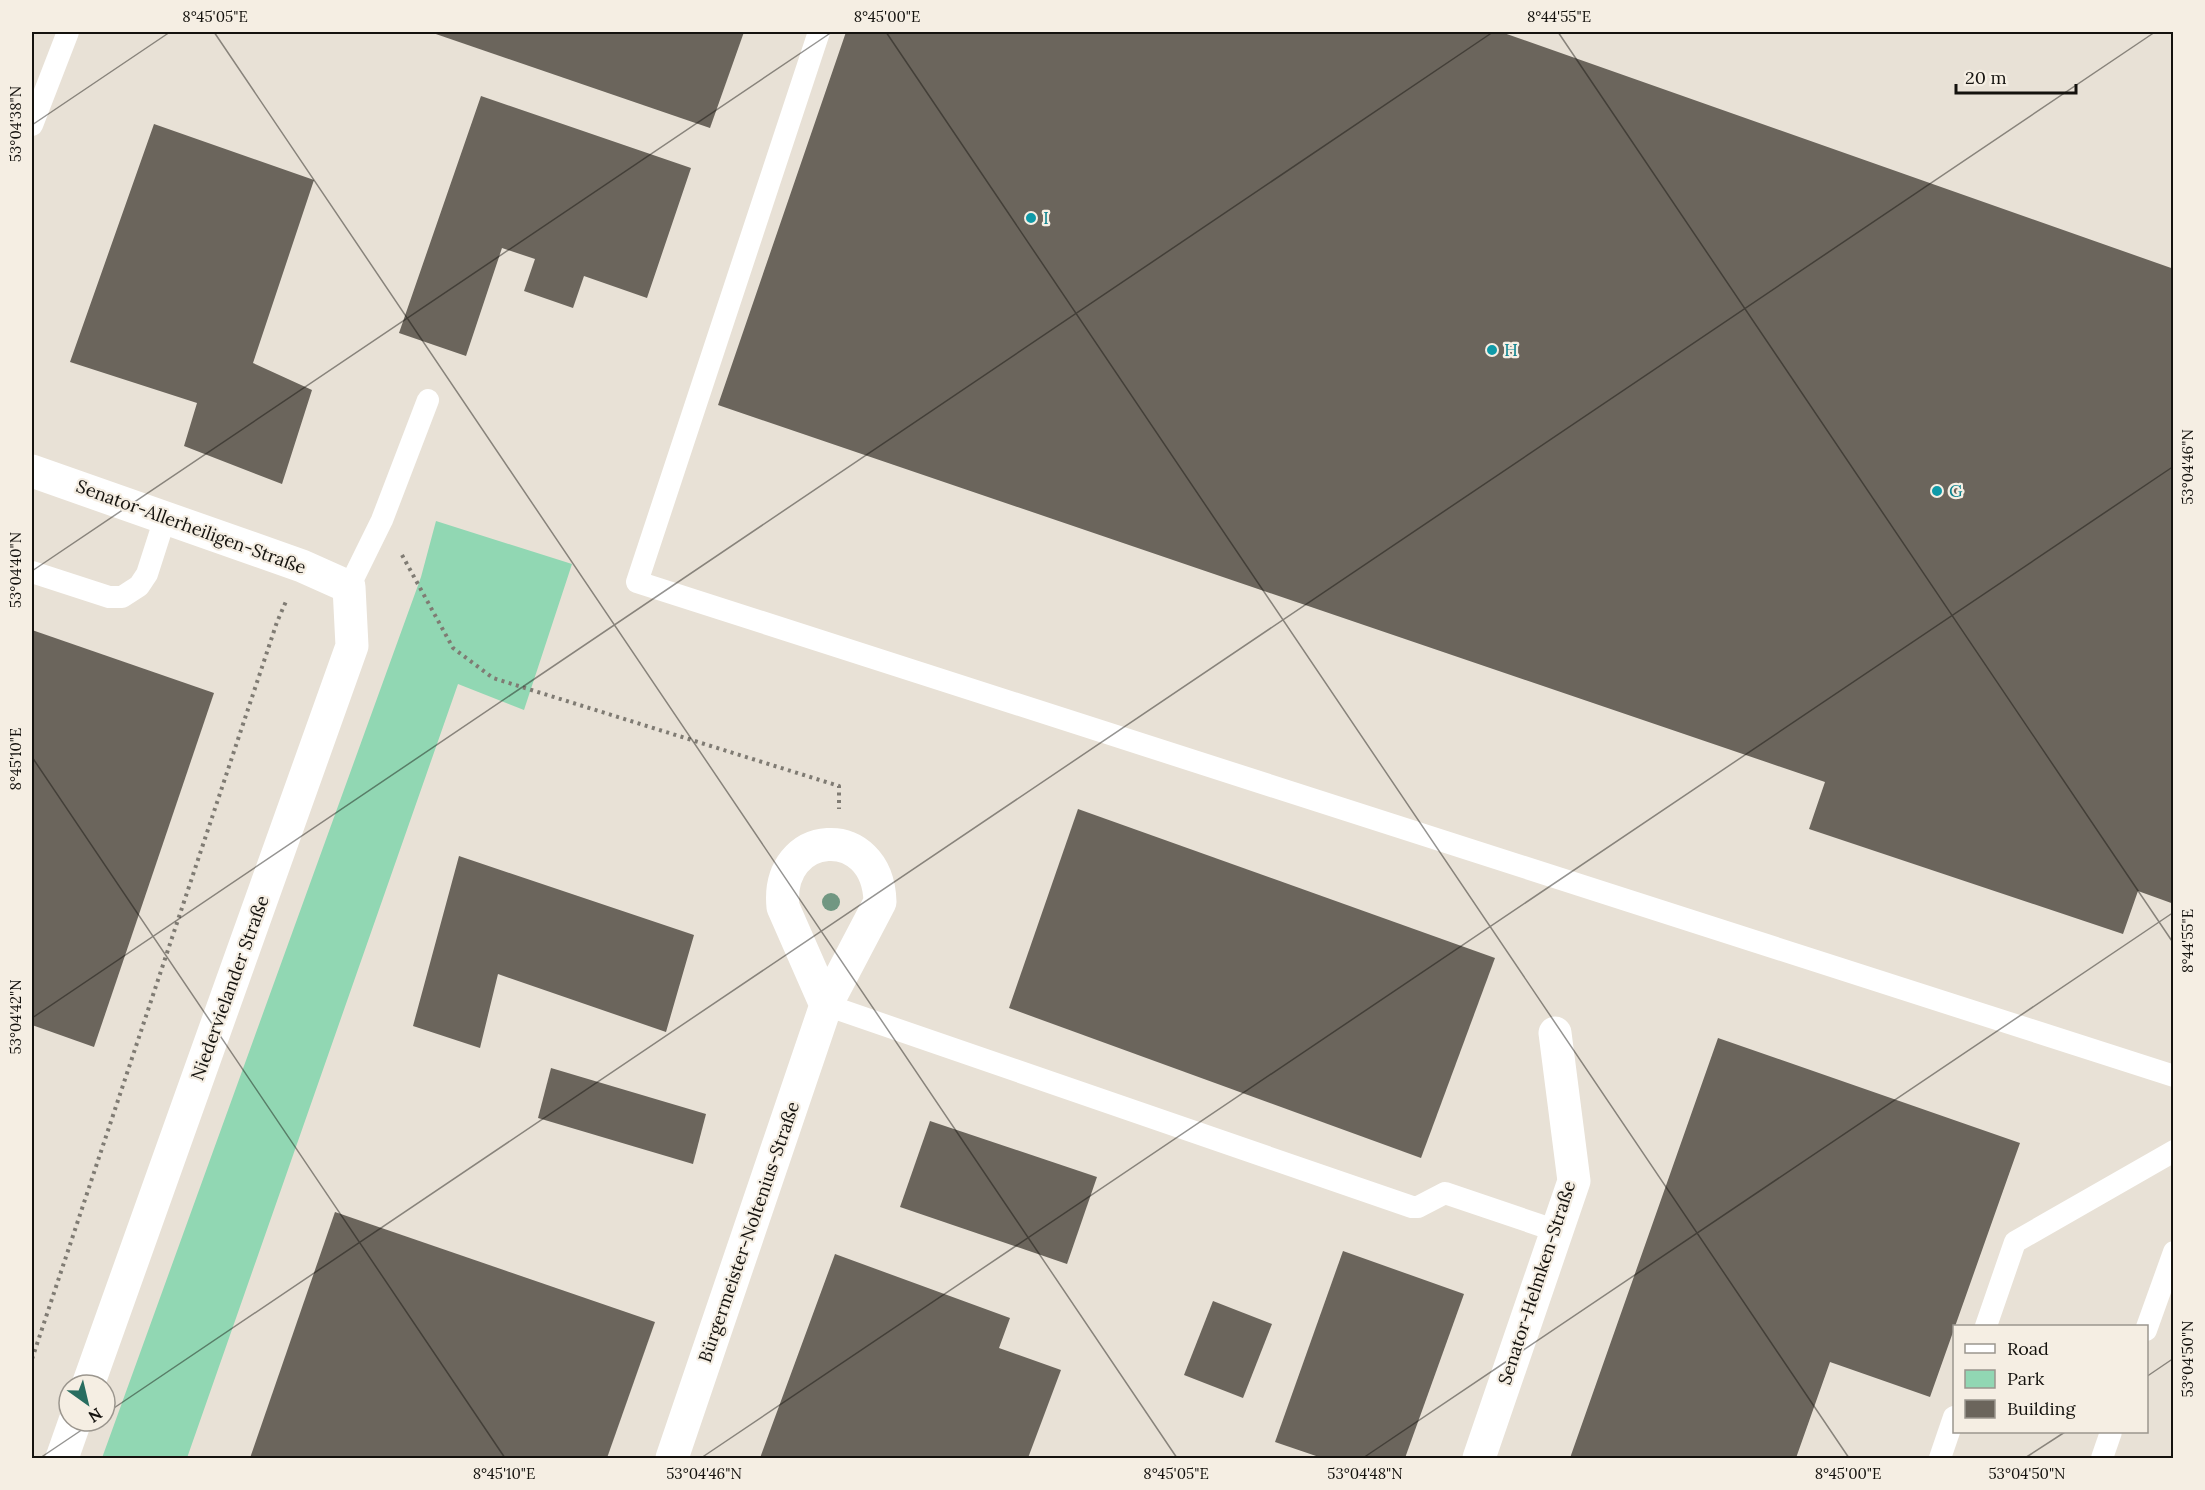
<svg xmlns="http://www.w3.org/2000/svg" width="2205" height="1490" viewBox="0 0 2205 1490" font-family="Lora,serif">
<rect width="100%" height="100%" fill="#e8e1d6"/>
<polygon fill="#91d7b3" points="436,521 572,564 524,710 458,684 187,1458 102,1458 421,577"/>
<g fill="#6b655c">
<polygon points="430,32 744,32 710,128"/>
<polygon points="846,32 1501,32 2174,269 2174,904 2138,891 2123,934 1809,829 1825,782 718,405"/>
<polygon points="481,96 691,168 647,298 584,276 573,308 524,291 535,259 502,248 466,356 399,333"/>
<polygon points="154,124 314,180 253,363 312,390 282,484 184,446 197,403 70,362"/>
<polygon points="32,630 214,693 94,1047 32,1025"/>
<polygon points="1078,809 1495,958 1421,1158 1009,1008"/>
<polygon points="459,856 694,935 666,1032 498,974 480,1048 413,1026"/>
<polygon points="1718,1038 2020,1143 1930,1397 1830,1362 1796,1458 1570,1458"/>
<polygon points="551,1068 706,1114 693,1164 538,1118"/>
<polygon points="930,1121 1097,1177 1067,1264 900,1207"/>
<polygon points="335,1212 655,1322 607,1458 250,1458"/>
<polygon points="1343,1251 1464,1294 1405,1458 1322,1458 1275,1442"/>
<polygon points="835,1254 1010,1318 999,1348 1061,1370 1028,1458 760,1458"/>
<polygon points="1213,1301 1272,1324 1243,1398 1184,1375"/>
</g>
<g fill="none" stroke-linecap="round" stroke-linejoin="round">
<g stroke="#7f7b73" stroke-width="4" stroke-dasharray="3 4.5" stroke-linecap="butt">
<polyline points="402,555 453,648 493,678 839,786 839,809"/>
<polyline points="32,1359 277,622 287,599"/>
</g>
<g stroke="#fff" stroke-width="22">
<polyline points="819,32 637,582 2174,1076"/>
<polyline points="32,125 68,32"/>
<polyline points="32,572 109,597 122,597 139,586 147,574 165,518"/>
<polyline points="349,587 382,520 428,400"/>
<polyline points="826,1005 1412,1207 1418,1207 1445,1193 1557,1231"/>
<polyline points="1986,1326 2015,1242 2174,1151"/>
<polyline points="2146,1330 2174,1252"/>
<polyline points="1940,1458 1954,1417"/>
<polyline points="2102,1458 2111,1432"/>
</g>
<g stroke="#fff" stroke-width="33">
<polyline points="32,471 302,566 349,587 352,646 88,1385"/>
<polyline points="62,1458 75,1421"/>
<path d="M672,1458L826,1005L880,902C878,821 775,828 783,907L826,1005"/>
<polyline points="1479,1458 1574,1181 1555,1033"/>
</g>
</g>
<circle fill="#719782" cx="831" cy="902" r="9"/>
<path fill="none" stroke="#14120e" stroke-width="1.5" stroke-opacity="0.45" d="M214,32L1177,1458M886,32L1849,1458M1558,32L2174,944M32,125L170,32M32,571L832,32M32,757L505,1458M32,1018L1493,32M2146,1377L2174,1358M105,1414L2155,32M40,1458L95,1421M701,1458L2174,466M1363,1458L2174,912M2025,1458L2065,1432"/>
<g fill="#0f9aa8" stroke="#f5eee3" stroke-width="2">
<circle cx="1031" cy="218" r="6"/>
<circle cx="1492" cy="350" r="6"/>
<circle cx="1937" cy="491" r="6"/>
</g>
<g text-anchor="middle" stroke-width="4.5" stroke-linejoin="round" paint-order="stroke">
<g font-size="18" fill="#0d838f" stroke="#f5eee3" text-anchor="start">
<text x="1043" y="224">I</text>
<text x="1504" y="356">H</text>
<text x="1949" y="497">G</text>
</g>
<g font-size="18" fill="#14120e" stroke="#f5eee3">
<text transform="translate(191 527) rotate(20)" y="6">Senator-Allerheiligen-Straße</text>
<text transform="translate(230 988) rotate(-70)" y="6">Niedervielander Straße</text>
<text transform="translate(749 1232) rotate(-71)" y="6">Bürgermeister-Noltenius-Straße</text>
<text transform="translate(1537 1283) rotate(-72)" y="6">Senator-Helmken-Straße</text>
</g>
</g>
<rect width="2205" height="1490" fill="none" stroke="#f5eee3" stroke-width="66"/>
<rect x="1953" y="1325" width="195" height="108" fill="#f5eee3" stroke="#9b968e" stroke-width="1.5"/>
<rect x="1965" y="1344" width="30" height="9" fill="#ffffff" stroke="#9b968e" stroke-width="1.5"/>
<text x="2007" y="1355" font-size="18" fill="#14120e">Road</text>
<rect x="1965" y="1370" width="30" height="18" fill="#91d7b3" stroke="#9b968e" stroke-width="1.5"/>
<text x="2007" y="1385" font-size="18" fill="#14120e">Park</text>
<rect x="1965" y="1400" width="30" height="18" fill="#6b655c" stroke="#9b968e" stroke-width="1.5"/>
<text x="2007" y="1415" font-size="18" fill="#14120e">Building</text>
<g transform="translate(87 1403) rotate(146)"><circle r="28" fill="#f5eee3" stroke="#9b968e" stroke-width="1.5"/>
<path d="M0-4.5L10 22L0 15L-10 22Z" fill="#286d60"/>
<text y="-9" font-size="16" font-weight="bold" text-anchor="middle" fill="#14120e">N</text>
</g>
<path d="M1956 84v9h120v-9" fill="none" stroke="#14120e" stroke-width="3"/>
<text x="1965" y="84" font-size="18" fill="#14120e" stroke="#f5eee3" stroke-width="4.5" paint-order="stroke">20 m</text>
<rect x="33" y="33" width="2139" height="1424" fill="none" stroke="#14120e" stroke-width="2"/>
<g font-size="15" text-anchor="middle" fill="#14120e">
<text x="215" y="22">8°45'05"E</text>
<text x="887" y="22">8°45'00"E</text>
<text x="1559" y="22">8°44'55"E</text>
<text transform="translate(16 124) rotate(-90)" y="5">53°04'38"N</text>
<text transform="translate(2188 467) rotate(-90)" y="5">53°04'46"N</text>
<text transform="translate(16 570) rotate(-90)" y="5">53°04'40"N</text>
<text transform="translate(16 759) rotate(-90)" y="5">8°45'10"E</text>
<text transform="translate(2188 941) rotate(-90)" y="5">8°44'55"E</text>
<text transform="translate(16 1017) rotate(-90)" y="5">53°04'42"N</text>
<text transform="translate(2188 1359) rotate(-90)" y="5">53°04'50"N</text>
<text x="504" y="1479">8°45'10"E</text>
<text x="704" y="1479">53°04'46"N</text>
<text x="1176" y="1479">8°45'05"E</text>
<text x="1365" y="1479">53°04'48"N</text>
<text x="1848" y="1479">8°45'00"E</text>
<text x="2027" y="1479">53°04'50"N</text>
</g>
</svg>
